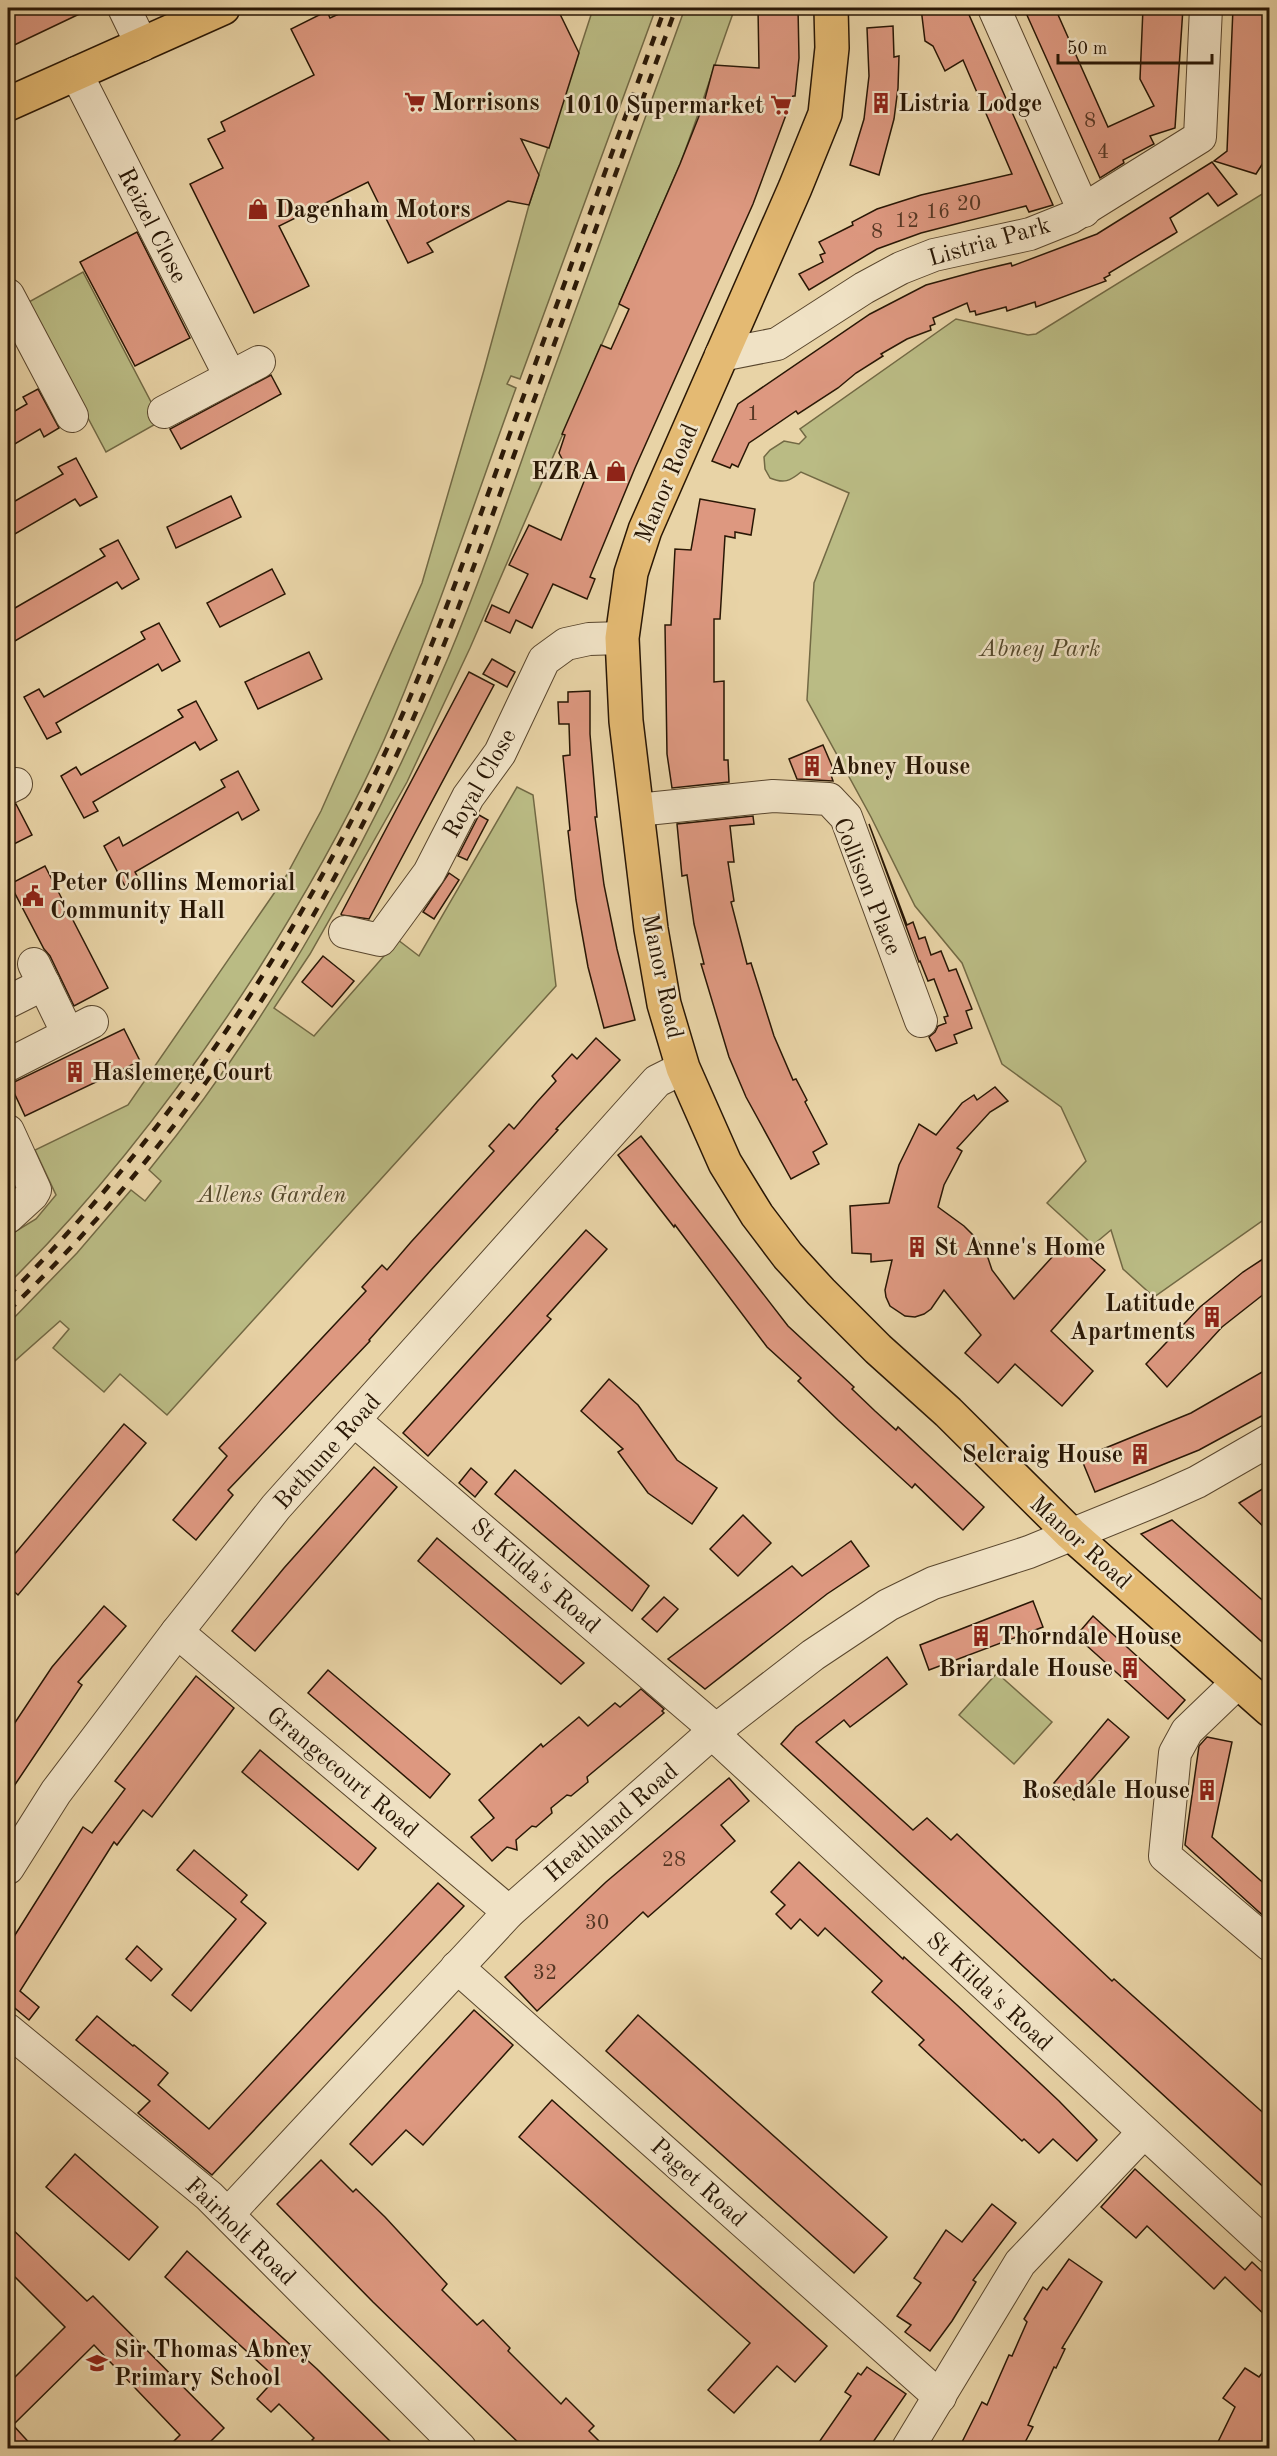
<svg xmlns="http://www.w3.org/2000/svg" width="1277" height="2456" viewBox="0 0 1277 2456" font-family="'Old Standard TT',serif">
<rect width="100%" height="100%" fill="#e8d3a6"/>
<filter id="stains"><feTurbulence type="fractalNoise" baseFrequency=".00333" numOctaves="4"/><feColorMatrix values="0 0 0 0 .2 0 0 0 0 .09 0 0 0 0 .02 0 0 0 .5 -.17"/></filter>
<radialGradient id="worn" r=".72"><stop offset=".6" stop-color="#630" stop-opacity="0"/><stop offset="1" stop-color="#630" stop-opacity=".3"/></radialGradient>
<g fill="#babb84" stroke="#726944" stroke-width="1.5">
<path d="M588,8H656L520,379L511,376L507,384L516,388C476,498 439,609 394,717C357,805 309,889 258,970C185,1083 104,1190 8,1284V1236L36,1219L56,1195L35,1150L128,1105L286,876L321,811L422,583L484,370L529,205L591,15Z"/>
<path d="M685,8H735C716,59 700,112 680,164L470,648L407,782L310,954L274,1008L314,1036L398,940L419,956L517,787L533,795L556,986L167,1415L120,1374L104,1392L53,1348L69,1329L60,1321L8,1367V1324L77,1253L131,1190L145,1201L161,1181L149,1170C272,1019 373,837 448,658C484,572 513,484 544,397C591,267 638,137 685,8Z"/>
<path d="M1269,187V1216L1154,1297L1123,1269L1111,1230L1093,1245L1047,1203L1086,1161L1061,1107L1002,1064L962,963L915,906L871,817L807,700L814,583L849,493L801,472C790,481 784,484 770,478L765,469L764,457L770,450L784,441L799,444L806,437L800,429L956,319L1028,335L1036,334L1264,193Z"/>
<polygon points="83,272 161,421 106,452 27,303"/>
<polygon points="997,1673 1052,1722 1014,1764 959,1715"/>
</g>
<g fill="#dd9880" stroke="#291705" stroke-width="1.5">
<polygon points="8,8 92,8 8,48"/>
<polygon points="352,8 557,8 579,53 549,148 521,139 539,175 529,205 508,201 427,243 433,252 408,263 368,182 279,226 309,286 254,313 190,184 223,168 208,139 225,131 221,122 314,75 291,29 327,11 330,18"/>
<polygon points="758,8 798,8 799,58 795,96 793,96 753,204 635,468 590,577 595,579 587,599 553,584 532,628 516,620 510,633 485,621 492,605 509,613 528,574 509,565 529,525 561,540 585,479 569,472 559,453 565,435 562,434 601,345 611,349 629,309 619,304 680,164 703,106 714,65 759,68"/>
<polygon points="921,8 966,8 1053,205 1029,212 1026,206 921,233 877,249 809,290 799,274 823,262 820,255 825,253 819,242 853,225 852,222 877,209 921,195 1012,174 963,60 945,71 933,46 925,41"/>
<polygon points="1038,8 1055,8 1108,127 1154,106 1140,79 1143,8 1183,8 1175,128 1150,136 1154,144 1123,160 1124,163 1100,178 1026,13"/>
<polygon points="1233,8 1269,8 1264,149 1263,163 1256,174 1214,161 1227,151"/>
<polygon points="893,26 894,57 899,56 898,88 894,119 879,175 850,165 864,119 869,76 867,28"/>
<polygon points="1212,162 1237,194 1218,206 1208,193 1170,218 1177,232 1174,234 1109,273 1110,275 1104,278 1106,281 1036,307 1035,302 1007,311 1006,307 976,315 975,311 970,312 967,303 933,318 935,324 930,326 931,330 907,339 881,354 883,356 856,373 838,388 798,414 796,411 749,443 738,467 732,464 730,468 712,461 738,404 870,314 926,285 981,270 1011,263 1012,266 1097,234"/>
<polygon points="137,232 190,338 135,366 80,262"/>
<polygon points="271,375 281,394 181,449 170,429"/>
<polygon points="38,389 59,428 44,437 40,429 8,448 8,415 27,404 23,397"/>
<polygon points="76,458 97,497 80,506 75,499 8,538 8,505 63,474 58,467"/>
<polygon points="231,496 241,517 176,548 167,527"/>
<polygon points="700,499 755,509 751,535 735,532 735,538 725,536 720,619 714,619 714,682 724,681 724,760 728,760 729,782 672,788 667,754 665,625 671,625 675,549 691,550"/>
<polygon points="118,540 139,579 122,589 117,582 8,645 8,612 105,556 100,549"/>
<polygon points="272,569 285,594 220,627 207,603"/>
<polygon points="159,623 180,661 162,671 158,664 56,723 61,732 47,739 24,697 39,689 44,697 145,639 141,632"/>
<polygon points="309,652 322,679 258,709 245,682"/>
<polygon points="492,659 515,672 507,687 483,674"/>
<polygon points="469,672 494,685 369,919 342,915 341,914"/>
<polygon points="590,691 590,734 597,817 595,817 604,885 617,949 635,1020 604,1028 588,967 576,900 568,831 570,830 563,756 570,755 569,724 559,724 558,702 568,702 568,692"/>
<polygon points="196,701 217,740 200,750 195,742 93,802 98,811 84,818 61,776 76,767 81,775 183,717 178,710"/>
<polygon points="823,745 835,773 831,775 833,781 797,779 789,759"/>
<polygon points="238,771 259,810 242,820 238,812 135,872 140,881 126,888 104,846 119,837 123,846 225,787 221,780"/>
<polygon points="16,804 32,835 8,847 8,806"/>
<polygon points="479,815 488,820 467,860 458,856"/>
<polygon points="753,816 754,824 730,826 734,862 728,862 734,901 731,902 747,964 751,963 774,1036 793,1080 796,1079 807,1100 805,1102 827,1144 813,1152 819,1164 791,1179 746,1097 729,1057 701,964 704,964 694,924 687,875 682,876 677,824"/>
<polygon points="869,824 907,925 913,922 919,939 925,937 931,955 941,951 949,971 956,969 972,1009 966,1011 972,1028 954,1035 957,1043 936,1051 929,1037 935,1032 938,1026 946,1023 944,1017 948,1016 934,979 928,981 920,961 919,962"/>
<polygon points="45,866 108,988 74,1006 50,956 44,949 10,884"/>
<polygon points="449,873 459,880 434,919 423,912"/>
<polygon points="323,956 354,981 332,1007 302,982"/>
<polygon points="124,1029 140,1061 25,1116 10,1084"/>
<polygon points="596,1038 620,1060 556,1129 558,1130 431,1270 369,1340 370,1341 228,1490 233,1495 196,1540 173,1520 227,1456 219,1448 366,1291 362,1287 382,1265 387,1270 411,1242 494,1151 489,1146 509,1124 514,1129 537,1102 556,1081 552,1076 572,1054 577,1059"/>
<polygon points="995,1087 1008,1101 990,1112 957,1148 962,1151 944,1185 938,1207 964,1226 975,1237 988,1258 992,1270 1014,1299 1064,1244 1074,1253 1076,1251 1083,1256 1085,1253 1105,1270 1051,1331 1093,1371 1062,1406 1015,1364 998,1383 965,1353 981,1335 944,1290 931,1309 924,1314 915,1317 905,1316 890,1306 886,1297 885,1290 892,1260 871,1262 871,1254 852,1253 850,1206 889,1203 899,1165 919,1124 936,1135 962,1103 974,1095 977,1100"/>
<polygon points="641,1136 788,1326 854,1387 852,1389 875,1411 896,1430 898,1427 984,1507 963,1530 915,1484 912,1488 838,1420 798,1381 801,1378 767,1347 675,1225 674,1227 618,1155"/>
<polygon points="586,1230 607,1249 547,1316 551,1319 428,1456 403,1433"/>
<polygon points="1269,1255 1269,1290 1222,1327 1167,1387 1146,1364 1200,1307 1243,1272"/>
<polygon points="1269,1368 1269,1412 1199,1450 1095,1492 1081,1458 1191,1413"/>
<polygon points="609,1379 638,1405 677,1460 717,1488 692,1524 648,1493 618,1452 623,1449 581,1411"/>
<polygon points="124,1424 146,1443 18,1595 8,1586 8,1562"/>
<polygon points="374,1467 397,1487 255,1651 232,1631 284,1568"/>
<polygon points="471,1468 487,1482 475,1497 459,1483"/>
<polygon points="515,1470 649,1586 632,1611 495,1494"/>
<polygon points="1269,1485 1269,1532 1239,1503"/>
<polygon points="743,1515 771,1543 738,1576 710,1549"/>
<polygon points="1172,1520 1269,1606 1269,1648 1141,1534"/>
<polygon points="437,1538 584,1663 561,1684 418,1561"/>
<polygon points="851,1541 869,1566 827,1594 705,1689 668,1659 792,1566 802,1576"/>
<polygon points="664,1597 678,1609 657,1632 642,1619"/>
<polygon points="1033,1601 1043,1627 929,1670 920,1645"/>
<polygon points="104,1606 126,1626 78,1682 82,1685 8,1795 8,1733 52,1667"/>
<polygon points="1093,1616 1185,1700 1168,1719 1076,1636"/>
<polygon points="887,1657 907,1684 850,1727 844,1720 816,1742 913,1830 927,1818 951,1840 957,1834 1112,1981 1114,1979 1269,2118 1269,2192 781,1744 796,1727"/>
<polygon points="328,1670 450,1774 430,1798 308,1693"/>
<polygon points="196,1676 234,1708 152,1817 143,1810 117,1845 114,1842 20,1991 39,2007 29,2020 11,2005 8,2010 8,1946 83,1827 92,1833 125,1789 115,1781"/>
<polygon points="641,1689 664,1709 662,1711 664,1713 587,1777 588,1782 571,1796 567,1795 551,1808 552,1813 536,1827 532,1826 516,1840 517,1850 507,1847 492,1861 471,1837 494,1818 479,1800 541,1744 543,1747 579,1717 588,1726 615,1703 620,1707"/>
<polygon points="1108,1719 1129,1737 1074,1800 1054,1783"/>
<polygon points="1207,1737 1232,1742 1212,1837 1269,1888 1269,1921 1185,1845 1199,1746"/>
<polygon points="260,1750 376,1848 358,1870 242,1772"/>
<polygon points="729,1778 749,1801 721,1825 735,1841 648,1917 643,1912 537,2011 505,1977 606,1882"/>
<polygon points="194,1850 247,1895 241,1902 266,1923 191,2011 172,1995 236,1919 177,1870"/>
<polygon points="799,1862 903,1959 904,1957 957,2005 1059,2101 1097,2140 1077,2161 1053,2139 1039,2153 1024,2139 1022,2141 919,2045 924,2040 872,1992 882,1981 825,1928 818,1936 800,1919 791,1929 776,1914 785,1905 771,1892"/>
<polygon points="438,1883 464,1906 212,2175 138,2113 150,2101 76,2040 97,2016 133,2046 134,2045 168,2073 158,2085 209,2129"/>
<polygon points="137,1946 162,1969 151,1981 126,1959"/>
<polygon points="474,2010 513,2045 423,2145 406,2130 372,2165 350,2144"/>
<polygon points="638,2015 887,2237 854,2273 606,2051"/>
<polygon points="552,2100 827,2346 795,2382 777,2366 734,2413 708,2390 750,2343 519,2137"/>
<polygon points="75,2154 158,2227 129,2260 46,2187"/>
<polygon points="321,2160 353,2192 356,2189 385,2217 447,2284 442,2290 477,2325 483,2320 510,2348 508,2351 561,2404 566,2398 594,2426 589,2431 606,2448 524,2448 373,2302 277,2204"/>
<polygon points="1135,2169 1245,2270 1252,2262 1269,2278 1269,2319 1225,2277 1214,2289 1147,2226 1136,2238 1101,2207"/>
<polygon points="992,2204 1016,2223 973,2280 976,2282 952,2321 930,2351 905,2332 911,2325 897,2316 921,2283 914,2278 946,2230 962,2242"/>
<polygon points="8,2225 87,2301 93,2296 224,2428 204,2448 167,2448 180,2435 94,2345 13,2425 34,2448 8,2448 8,2384 65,2327 8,2270"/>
<polygon points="187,2251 317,2369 397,2448 320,2448 312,2440 314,2438 279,2404 271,2412 257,2399 276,2378 165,2277"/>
<polygon points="1069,2259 1102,2282 1062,2348 1065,2349 1056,2368 1054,2367 1028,2425 1033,2427 1022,2448 959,2448 982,2402 987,2405 1009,2355 1012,2356 1027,2322 1024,2319 1043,2287 1047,2290"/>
<polygon points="1269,2364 1269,2448 1215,2448 1235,2407 1223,2398 1245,2368 1259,2377"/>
<polygon points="867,2367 906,2394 869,2448 815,2448 851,2396 845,2392 858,2373 861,2375"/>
</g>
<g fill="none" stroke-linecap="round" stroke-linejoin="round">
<defs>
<g id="minor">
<polyline points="124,8 142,45"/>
<polyline points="994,8 1084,211"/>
<polyline points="76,73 230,376"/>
<polyline points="8,295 72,416"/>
<polyline points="721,355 777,344 864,288 901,268 934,255 1030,234 1070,218 1200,137 1206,8"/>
<polyline points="164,412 259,362"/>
<polyline points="8,788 16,784"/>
<polyline points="637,810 773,796 829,799 846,817 921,1021"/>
<polyline points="345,932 380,940 429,873 468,797 500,753 544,660 566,644 589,639 622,638"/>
<polyline points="34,964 68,1034"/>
<polyline points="8,1002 44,984"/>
<polyline points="8,1065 92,1022"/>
<polyline points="8,1131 35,1190 32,1195 8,1217"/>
<polyline points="355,1421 716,1730"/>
<polyline points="177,1632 509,1912"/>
<polyline points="1238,1682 1187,1731 1175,1753 1165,1856 1270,1945"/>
<polyline points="712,1733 1270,2248"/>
<polyline points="8,1868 56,1792 177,1632 276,1507 657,1081 683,1068"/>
<polyline points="457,1967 940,2397"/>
<polyline points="8,2030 209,2196 460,2448"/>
<polyline points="228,2214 509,1912 712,1733 813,1655 888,1605 933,1583 1029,1552 1159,1499 1197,1482 1270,1440"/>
<polyline points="908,2448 1020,2263 1143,2133"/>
</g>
<polyline id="major" points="831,8 832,48 825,114 795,188 645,530 631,573 622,638 626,721 651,929 664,1004 683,1068 725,1163 757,1215 788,1256 821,1292 878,1349 948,1412 1071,1534 1270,1710"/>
<polyline id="highway" points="8,104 223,8"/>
</defs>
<use href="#minor" stroke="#59462d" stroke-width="34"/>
<use href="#major" stroke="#291705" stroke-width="36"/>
<use href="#highway" stroke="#291705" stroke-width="36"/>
<use href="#minor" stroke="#f0e2c5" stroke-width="32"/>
<use href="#major" stroke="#e4ba73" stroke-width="33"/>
<use href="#highway" stroke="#e4ba73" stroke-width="33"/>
<g stroke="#291705" stroke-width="4.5" stroke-dasharray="10 10" stroke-linecap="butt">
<path d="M8,1296C153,1150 271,981 364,796C423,680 465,557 509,436C561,293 613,150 665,8"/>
<path d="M8,1311C176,1151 307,950 404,739C455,627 494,508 537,392C583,264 629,136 676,8"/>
</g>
</g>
<defs>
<symbol id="supermarket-bare" viewBox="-9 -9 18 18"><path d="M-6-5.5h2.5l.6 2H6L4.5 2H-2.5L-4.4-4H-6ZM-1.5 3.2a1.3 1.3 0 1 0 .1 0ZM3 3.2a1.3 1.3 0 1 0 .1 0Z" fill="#8f2418" stroke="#f0e2c5" stroke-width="2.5" paint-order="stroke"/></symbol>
<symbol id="building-bare" viewBox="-9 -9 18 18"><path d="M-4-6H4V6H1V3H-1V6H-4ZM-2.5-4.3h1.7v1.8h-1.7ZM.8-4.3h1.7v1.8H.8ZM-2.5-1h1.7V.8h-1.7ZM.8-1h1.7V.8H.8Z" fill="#8f2418" stroke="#f0e2c5" stroke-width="2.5" paint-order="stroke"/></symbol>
<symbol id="shop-bare" viewBox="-9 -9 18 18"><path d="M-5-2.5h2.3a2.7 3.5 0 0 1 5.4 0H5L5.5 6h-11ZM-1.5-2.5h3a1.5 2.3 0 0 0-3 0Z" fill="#8f2418" stroke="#f0e2c5" stroke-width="2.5" paint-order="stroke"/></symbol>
<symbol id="civic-bare" viewBox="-9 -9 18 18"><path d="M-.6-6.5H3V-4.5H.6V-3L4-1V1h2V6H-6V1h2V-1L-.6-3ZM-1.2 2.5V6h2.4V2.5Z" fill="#8f2418" stroke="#f0e2c5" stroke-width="2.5" paint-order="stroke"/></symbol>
<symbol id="school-bare" viewBox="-9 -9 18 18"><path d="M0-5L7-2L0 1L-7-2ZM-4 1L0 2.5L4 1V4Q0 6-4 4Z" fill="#8f2418" stroke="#f0e2c5" stroke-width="2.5" paint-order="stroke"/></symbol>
</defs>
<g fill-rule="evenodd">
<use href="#supermarket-bare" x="400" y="87" width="30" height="30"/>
<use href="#building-bare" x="866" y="88" width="30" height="30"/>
<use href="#supermarket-bare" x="766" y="90" width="30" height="30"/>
<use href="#shop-bare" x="243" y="194" width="30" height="30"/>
<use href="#shop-bare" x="601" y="456" width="30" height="30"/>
<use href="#building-bare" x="797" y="751" width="30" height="30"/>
<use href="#civic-bare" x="18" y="881" width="30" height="30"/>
<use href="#building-bare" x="60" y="1057" width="30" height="30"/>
<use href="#building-bare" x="902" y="1232" width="30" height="30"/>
<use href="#building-bare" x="1197" y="1302" width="30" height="30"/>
<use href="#building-bare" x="1125" y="1439" width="30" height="30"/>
<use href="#building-bare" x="966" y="1621" width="30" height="30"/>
<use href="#building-bare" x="1115" y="1653" width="30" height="30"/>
<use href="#building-bare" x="1192" y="1775" width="30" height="30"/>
<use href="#school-bare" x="82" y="2348" width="30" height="30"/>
</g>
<g text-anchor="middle" stroke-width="5" stroke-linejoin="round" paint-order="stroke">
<g font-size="21" fill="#563724">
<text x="1090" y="127">8</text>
<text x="1103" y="158">4</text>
<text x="969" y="210">20</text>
<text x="938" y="218">16</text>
<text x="907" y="227">12</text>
<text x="877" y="238">8</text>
<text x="753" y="420">1</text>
<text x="674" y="1866">28</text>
<text x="597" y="1929">30</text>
<text x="545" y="1979">32</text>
</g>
<g font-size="24" font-weight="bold" fill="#291705" stroke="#f0e2c5" text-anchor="start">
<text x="432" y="110">Morrisons</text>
<text x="898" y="111">Listria Lodge</text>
<text x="764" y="113" text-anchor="end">1010 Supermarket</text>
<text x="275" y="217">Dagenham Motors</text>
<text x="599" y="479" text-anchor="end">EZRA</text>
<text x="829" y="774">Abney House</text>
<text x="50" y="890">Peter Collins Memorial<tspan x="50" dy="28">Community Hall</tspan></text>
<text x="92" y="1080">Haslemere Court</text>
<text x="934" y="1255">St Anne's Home</text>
<text x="1195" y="1311" text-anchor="end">Latitude<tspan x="1195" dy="28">Apartments</tspan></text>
<text x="1123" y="1462" text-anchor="end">Selcraig House</text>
<text x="998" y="1644">Thorndale House</text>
<text x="1113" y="1676" text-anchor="end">Briardale House</text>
<text x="1190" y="1798" text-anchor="end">Rosedale House</text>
<text x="114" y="2357">Sir Thomas Abney<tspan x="114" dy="28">Primary School</tspan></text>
</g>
<g font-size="24" fill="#291705" stroke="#f0e2c5">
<text transform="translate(153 225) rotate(63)" y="8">Reizel Close</text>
<text transform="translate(989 241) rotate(-16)" y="8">Listria Park</text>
<text transform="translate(666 483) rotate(-67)" y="8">Manor Road</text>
<text transform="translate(479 783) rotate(-60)" y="8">Royal Close</text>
<text transform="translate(868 886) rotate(68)" y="8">Collison Place</text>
<text transform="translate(663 976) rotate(78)" y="8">Manor Road</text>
<text transform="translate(327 1451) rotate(-48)" y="8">Bethune Road</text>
<text transform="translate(1081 1542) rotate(42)" y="8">Manor Road</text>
<text transform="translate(536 1575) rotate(41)" y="8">St Kilda's Road</text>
<text transform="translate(343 1772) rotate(40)" y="8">Grangecourt Road</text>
<text transform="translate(611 1822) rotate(-41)" y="8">Heathland Road</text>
<text transform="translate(990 1991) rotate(43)" y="8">St Kilda's Road</text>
<text transform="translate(699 2182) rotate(42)" y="8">Paget Road</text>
<text transform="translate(241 2231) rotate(44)" y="8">Fairholt Road</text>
</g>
<g font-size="24" font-style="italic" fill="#54482b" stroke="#f0e2c5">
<text x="1040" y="656">Abney Park</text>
<text x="272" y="1202">Allens Garden</text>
</g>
</g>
<rect width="1277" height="2456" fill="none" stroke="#e8d3a6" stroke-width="30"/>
<rect x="9" y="9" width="1259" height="2438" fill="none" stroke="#291705" stroke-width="3"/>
<rect x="15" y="15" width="1247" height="2426" fill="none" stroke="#291705" stroke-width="1.5"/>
<path d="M1058 54v9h154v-9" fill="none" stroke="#291705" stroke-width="3"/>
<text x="1067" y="54" font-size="18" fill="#291705" stroke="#f0e2c5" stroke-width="4.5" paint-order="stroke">50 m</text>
<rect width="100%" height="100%" filter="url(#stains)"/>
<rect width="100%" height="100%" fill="url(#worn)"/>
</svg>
